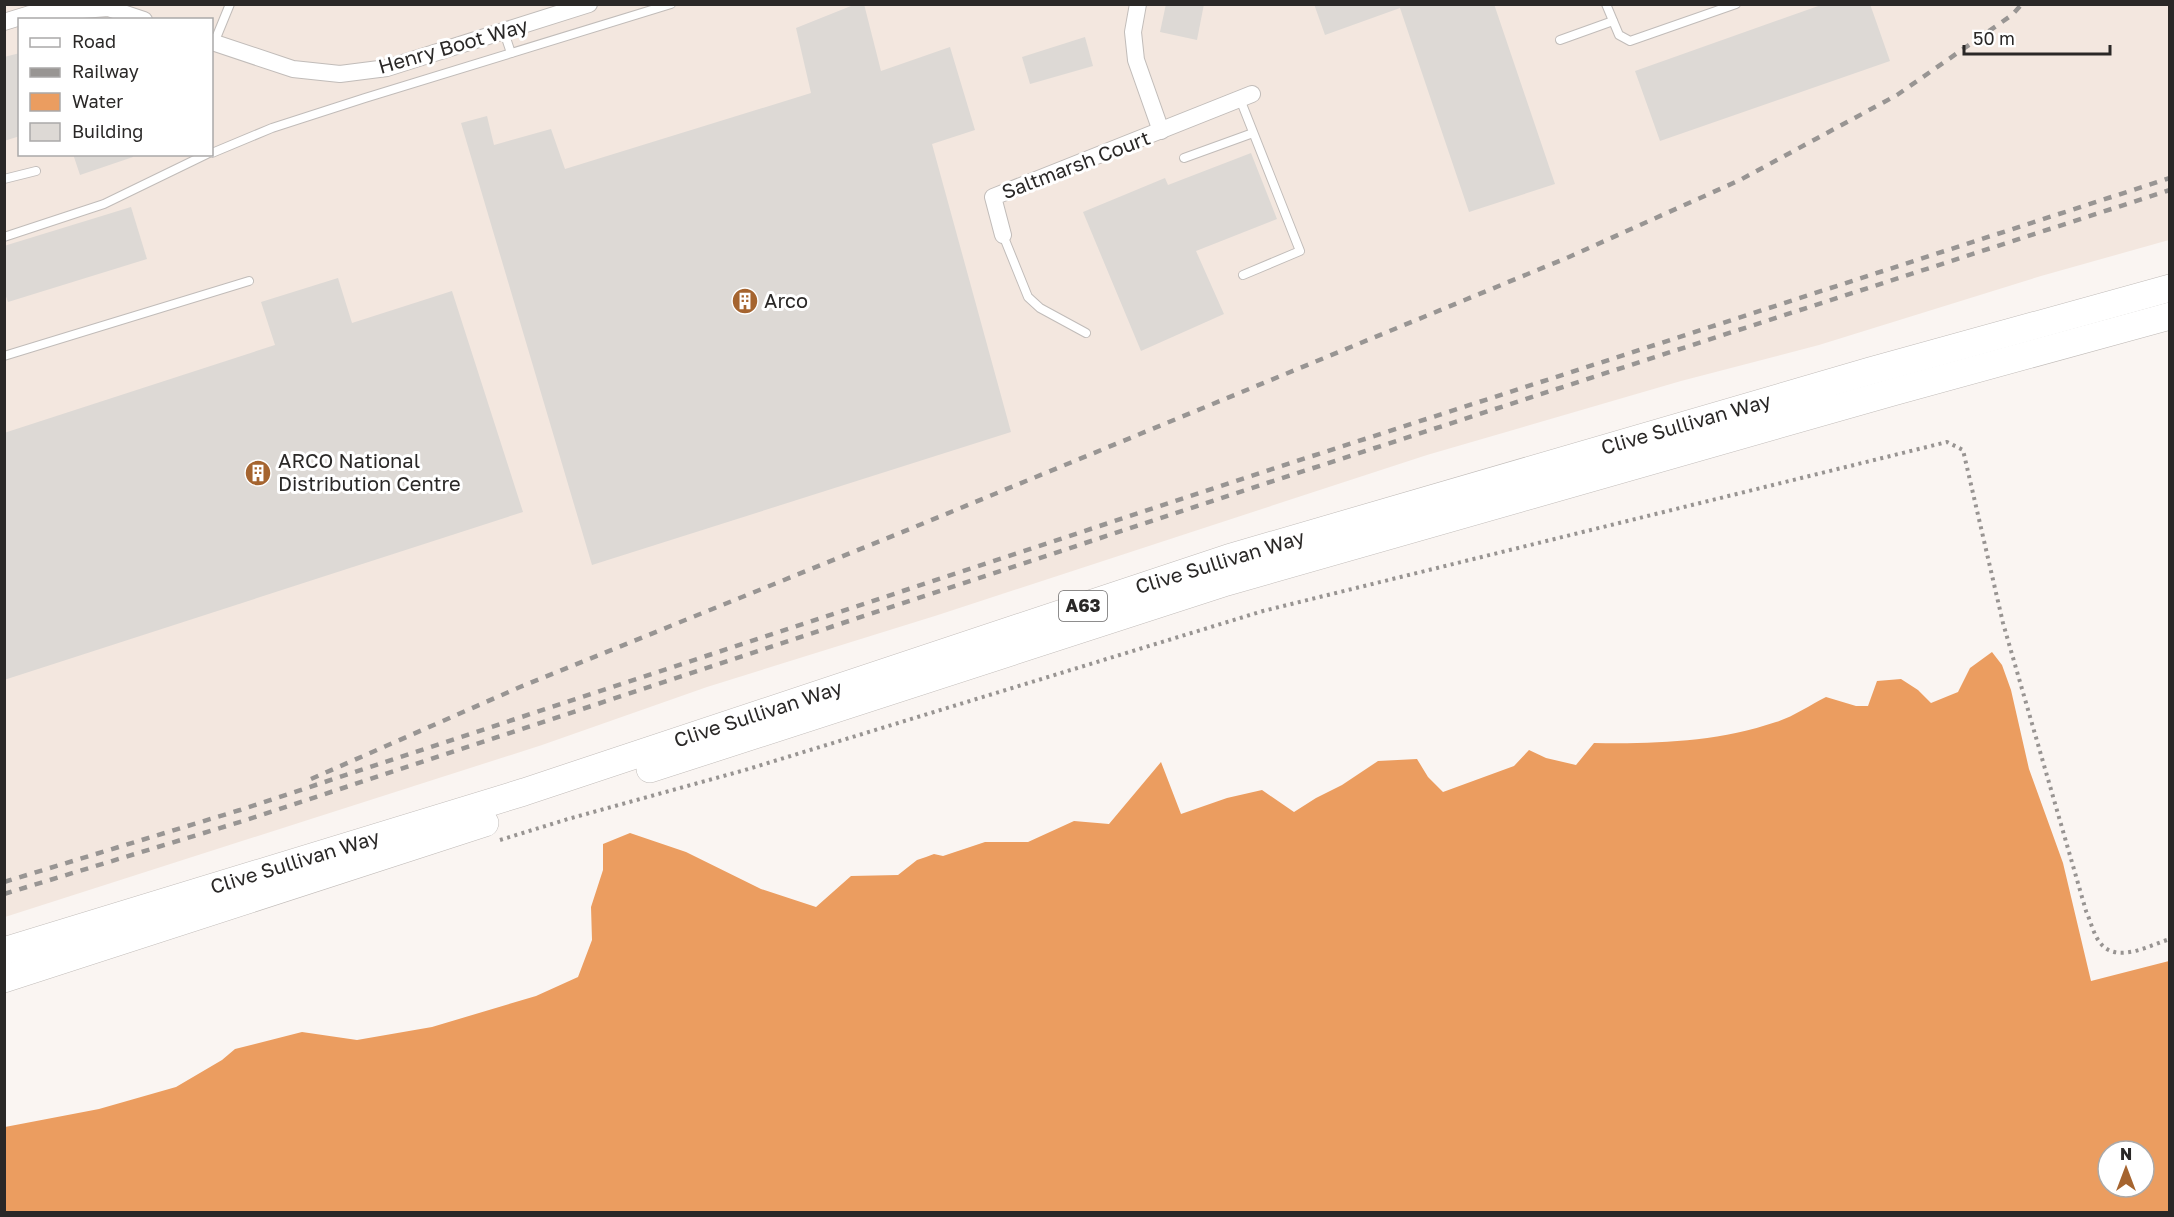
<svg xmlns="http://www.w3.org/2000/svg" width="2174" height="1217" viewBox="0 0 2174 1217" font-family="'Golos Text',sans-serif">
<rect width="100%" height="100%" fill="#faf5f2"/>
<path fill="#f3e7df" fill-rule="evenodd" d="M5,5H2169V240L2041,276L1819,345L1681,381L1427,455L938,615L707,687L542,745L5,917ZM20,20H212V154H20Z"/>
<path fill="#eb9d60" fill-rule="evenodd" d="M1992,652L2002,665L2011,690L2029,769L2063,863L2091,981L2169,961V1212H5V1127L99,1109L176,1087L222,1060L235,1049L302,1032L357,1040L432,1027L536,996L578,977L592,940L591,907L603,870V844L630,833L686,852L761,889L816,907L851,876L898,875L917,860L926,857L934,854L943,856L985,842H1028L1074,821L1109,824L1161,762L1181,814L1227,798L1262,790L1294,812L1316,798L1342,785L1378,761L1417,759L1428,777L1443,792L1514,766L1529,750L1546,758L1576,765L1594,743C1655,744 1717,742 1776,722C1793,717 1810,705 1826,697L1856,706H1868L1877,681L1901,679L1918,690L1931,703L1958,692L1970,668ZM2108,1151H2144V1187H2108Z"/>
<g fill="#ddd9d5">
<polygon points="856,4 864,4 881,71 950,47 975,130 932,144 1011,432 592,565 461,123 487,116 494,145 551,129 565,169 811,93 796,28"/>
<polygon points="1166,4 1204,4 1197,40 1160,32"/>
<polygon points="1314,4 1494,4 1555,184 1469,212 1400,8 1325,35"/>
<polygon points="1824,4 1870,4 1890,61 1660,141 1635,71"/>
<polygon points="1085,37 1093,66 1030,84 1022,57"/>
<polygon points="20,53 20,136 4,141 4,57"/>
<polygon points="1251,153 1277,219 1196,251 1224,314 1141,351 1083,212 1165,178 1168,185"/>
<polygon points="73,154 132,154 133,157 80,175"/>
<polygon points="131,207 147,259 8,302 4,291 4,246"/>
<polygon points="338,278 352,323 452,291 523,512 4,680 4,433 275,345 261,302"/>
</g>
<g fill="none" stroke-linecap="round" stroke-linejoin="round">
<defs>
<g id="service">
<polyline points="1606,4 1619,35 1630,41 1736,4"/>
<polyline points="504,32 511,53"/>
<polyline points="1560,40 1613,21"/>
<polyline points="214,43 230,4"/>
<polyline points="1240,99 1300,251 1243,275"/>
<polyline points="212,153 272,128 365,98 671,4"/>
<polyline points="1184,158 1253,133"/>
<polyline points="4,179 36,171"/>
<polyline points="1003,235 1028,297 1040,308 1086,333"/>
<polyline points="4,237 104,204 207,154"/>
<polyline points="4,356 249,281"/>
</g>
<g id="minor">
<polyline points="1138,4 1133,32 1136,60 1161,131"/>
<polyline points="4,22 30,14 108,8 144,20"/>
<polyline points="212,42 293,69 340,74 387,68 589,4"/>
<polyline points="1003,235 993,197 1252,94"/>
</g>
<g id="trunk">
<polyline points="650,769 1227,582 1893,392 2170,316"/>
<polyline points="4,951 524,792 1228,558 1870,371 2170,288"/>
<polyline points="4,979 485,823"/>
</g>
</defs>
<use href="#service" stroke="#c1bcb9" stroke-width="10"/>
<use href="#minor" stroke="#c1bcb9" stroke-width="18"/>
<use href="#trunk" stroke="#c1bcb9" stroke-width="28"/>
<path stroke="#989492" stroke-width="4" stroke-dasharray="3 4.5" stroke-linecap="butt" d="M500,840L568,819L745,770L1263,611L1947,442L1963,450L2003,623L2086,911C2091,922 2094,937 2102,945C2119,963 2150,945 2170,939"/>
<use href="#service" stroke="#fff" stroke-width="8"/>
<use href="#minor" stroke="#fff" stroke-width="16"/>
<use href="#trunk" stroke="#fff" stroke-width="27"/>
<g stroke="#989593" stroke-width="4.5" stroke-dasharray="8 8" stroke-linecap="butt">
<polyline points="311,779 520,687 900,533 1569,257 1740,180 1897,95 2012,15 2022,4"/>
<polyline points="4,882 240,810 1263,472 2170,178"/>
<polyline points="4,894 243,821 1267,483 2170,190"/>
</g>
</g>
<defs>
<symbol id="building-disc" viewBox="-11 -11 22 22"><circle r="9.5" fill="#a5642f" stroke="#fff"/><path d="M-4-6H4V6H1V3H-1V6H-4ZM-2.5-4.3h1.7v1.8h-1.7ZM.8-4.3h1.7v1.8H.8ZM-2.5-1h1.7V.8h-1.7ZM.8-1h1.7V.8H.8Z" fill="#fff"/></symbol>
</defs>
<g fill-rule="evenodd">
<use href="#building-disc" x="730" y="286" width="30" height="30"/>
<use href="#building-disc" x="243" y="458" width="30" height="30"/>
</g>
<g text-anchor="middle" stroke-width="6" stroke-linejoin="round" paint-order="stroke">
<rect fill="#fff" stroke="#6a6868" stroke-width="1.5" x="1059" y="591" width="48" height="30" rx="4.5"/>
<g font-size="18" font-weight="bold" fill="#2a2827">
<text x="1083" y="612">A63</text>
</g>
<g font-size="20" fill="#2a2827" stroke="#fff">
<text transform="translate(453 46) rotate(-16)" y="7">Henry Boot Way</text>
<text transform="translate(1076 165) rotate(-21)" y="7">Saltmarsh Court</text>
<text transform="translate(1686 424) rotate(-16)" y="7">Clive Sullivan Way</text>
<text transform="translate(1220 562) rotate(-17)" y="7">Clive Sullivan Way</text>
<text transform="translate(758 714) rotate(-18)" y="7">Clive Sullivan Way</text>
<text transform="translate(295 862) rotate(-17)" y="7">Clive Sullivan Way</text>
</g>
<g font-size="20" fill="#2a2827" stroke="#fff" text-anchor="start">
<text x="764" y="308">Arco</text>
<text x="278" y="468">ARCO National<tspan x="278" dy="23">Distribution Centre</tspan></text>
</g>
</g>
<rect width="2174" height="1217" fill="none" stroke="#2a2827" stroke-width="12"/>
<rect x="18" y="18" width="195" height="138" fill="#ffffff" stroke="#aaa9a9" stroke-width="1.5"/>
<rect x="30" y="38" width="30" height="9" fill="#ffffff" stroke="#aaa9a9" stroke-width="1.5"/>
<text x="72" y="48" font-size="18" fill="#2a2827">Road</text>
<rect x="30" y="68" width="30" height="9" fill="#989593" stroke="#aaa9a9" stroke-width="1.5"/>
<text x="72" y="78" font-size="18" fill="#2a2827">Railway</text>
<rect x="30" y="93" width="30" height="18" fill="#eb9d60" stroke="#aaa9a9" stroke-width="1.5"/>
<text x="72" y="108" font-size="18" fill="#2a2827">Water</text>
<rect x="30" y="123" width="30" height="18" fill="#ddd9d5" stroke="#aaa9a9" stroke-width="1.5"/>
<text x="72" y="138" font-size="18" fill="#2a2827">Building</text>
<g transform="translate(2126 1169)"><circle r="28" fill="#ffffff" stroke="#aaa9a9" stroke-width="1.5"/>
<path d="M0-4.5L10 22L0 15L-10 22Z" fill="#a5642f"/>
<text y="-9" font-size="16" font-weight="bold" text-anchor="middle" fill="#2a2827">N</text>
</g>
<path d="M1964 45v9h146v-9" fill="none" stroke="#2a2827" stroke-width="3"/>
<text x="1973" y="45" font-size="18" fill="#2a2827" stroke="#ffffff" stroke-width="4.5" paint-order="stroke">50 m</text>
</svg>
